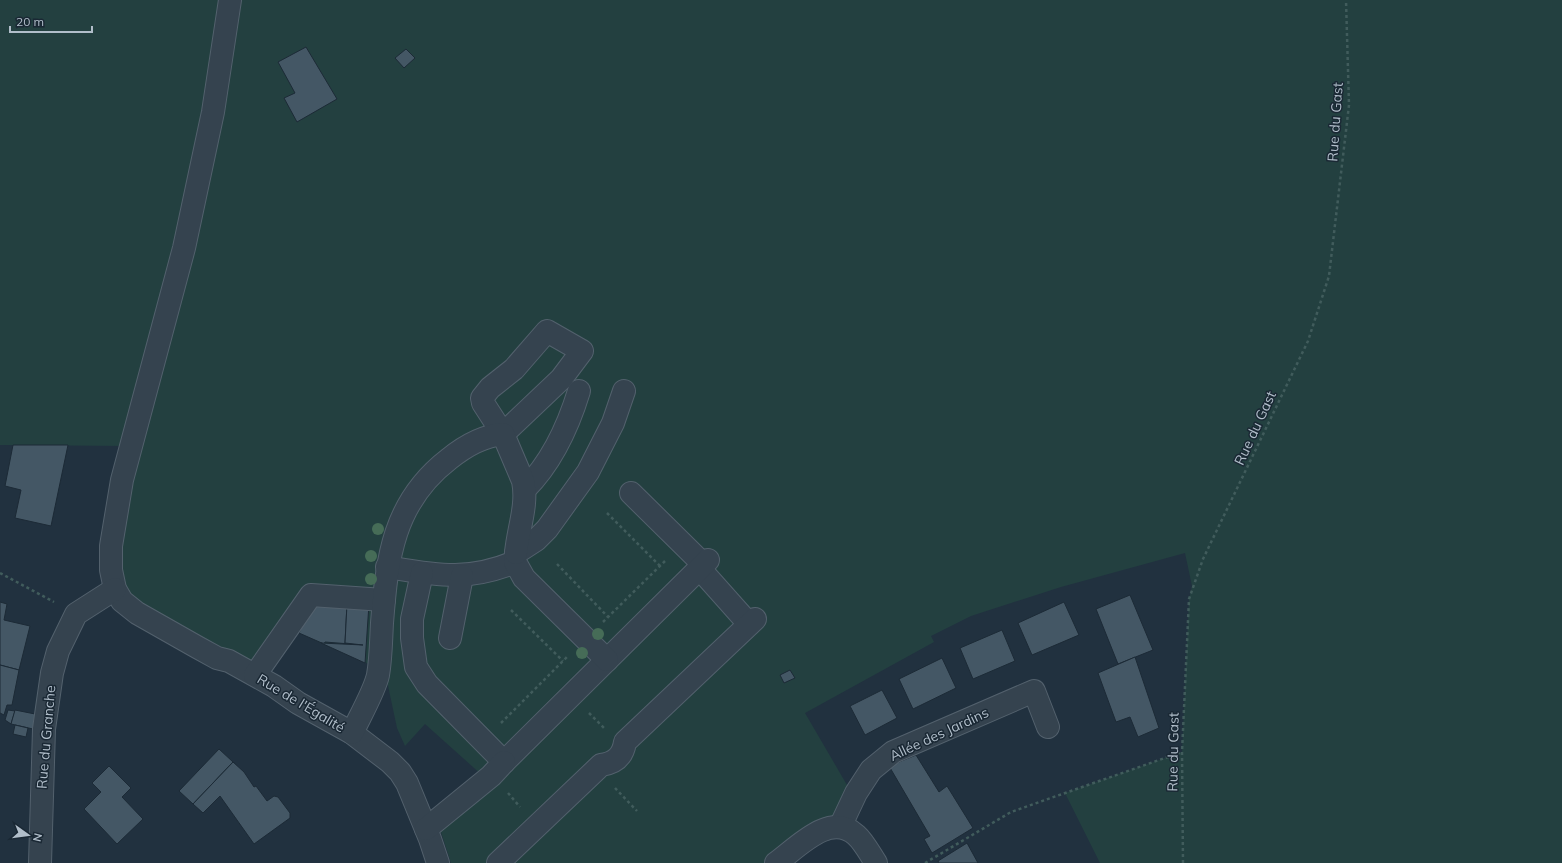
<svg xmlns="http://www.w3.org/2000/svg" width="1562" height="863" viewBox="0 0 1562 863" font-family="Mulish,sans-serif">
<rect width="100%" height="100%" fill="#21313f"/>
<polygon fill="#234040" points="0,0 1562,0 1562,863 1100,863 1065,793 1182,752 1189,599 1192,586 1185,553 1061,587 971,616 931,636 934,642 805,713 854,797 840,827 776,863 451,863 439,826 483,776 425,724 405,746 397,728 387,681 371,665 321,643 282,624 248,671 115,589 130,446 0,445"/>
<g fill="#445765" stroke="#1c2a36">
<polygon points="306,47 337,99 297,122 284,98 295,93 278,62"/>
<polygon points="406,49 415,58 404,68 395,58"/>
<polygon points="13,445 68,445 51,526 15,518 21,490 5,486"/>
<polygon points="1130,595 1153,650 1118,664 1096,609"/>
<polygon points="313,601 347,604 345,643 363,645 325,642 324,644 299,633"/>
<polygon points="0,602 7,604 4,620 30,626 19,670 0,665"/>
<polygon points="1064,602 1079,635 1032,655 1018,623"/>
<polygon points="347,604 369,604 365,663 321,643 363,645 345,643"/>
<polygon points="1002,630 1015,661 973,679 960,648"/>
<polygon points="1135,657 1159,728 1138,737 1130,717 1116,722 1098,673"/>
<polygon points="942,658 956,688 913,709 899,679"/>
<polygon points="0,665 19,670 12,705 7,705 4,715 0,713"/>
<polygon points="790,670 795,678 784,683 780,675"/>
<polygon points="882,690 897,718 865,735 850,706"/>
<polygon points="8,710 15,711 11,724 5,720"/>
<polygon points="15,710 35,714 33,729 11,724"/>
<polygon points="15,725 28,728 26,737 13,734"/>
<polygon points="219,749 233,762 193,804 179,791"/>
<polygon points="916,755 939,792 947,786 973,828 932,853 924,839 930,836 889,766"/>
<polygon points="233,762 244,772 254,787 256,786 267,801 274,796 278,797 290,813 290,818 254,844 220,796 203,813 193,804"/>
<polygon points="109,766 131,788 122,797 143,819 117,844 84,809 101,792 92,783"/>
<polygon points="967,843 978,863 939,863 938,861"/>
</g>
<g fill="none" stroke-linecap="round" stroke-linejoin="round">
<defs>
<g id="minor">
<polyline points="230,0 213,112 184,248 122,480 111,546 111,570 115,589 122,601 137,613 197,647 217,658 229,661 274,686 298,703 352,733 390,762 400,772 407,783 430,839 438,863"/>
<polygon points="547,331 582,351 561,379 503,434 483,403 482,398 490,388 514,369"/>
<path d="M525,489C552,462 568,427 579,391"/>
<polyline points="631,493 704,565"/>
<path d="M387,567C436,575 467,582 515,562"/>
<polyline points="700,569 749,624"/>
<polyline points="422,573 412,619 412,638 416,667 427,684 504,762 708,560"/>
<polyline points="450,638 462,576"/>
<polyline points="607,660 524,578 515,562 516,553 536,540 547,529 588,472 613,423 624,391"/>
<polyline points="255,675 311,595 384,600"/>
<path d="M352,733C359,718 375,690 378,675C381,658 381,640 382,623C387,558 393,502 449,459C465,446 482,436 503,434L523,481C528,505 518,529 516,553"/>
<polyline points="840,827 856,793 871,770 893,752 1034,691 1048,727"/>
<polyline points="426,829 491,776 504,762"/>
<polyline points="40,863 44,729 52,673 58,651 76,614 115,589"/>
<path d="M498,863L601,765C615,763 623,756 625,742L755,619"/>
<path d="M776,863C797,848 830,811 856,835C864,842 870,854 876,863"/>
</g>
</defs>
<use href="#minor" stroke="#53616d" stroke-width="24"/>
<g stroke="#415c5c" stroke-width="2.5" stroke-dasharray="3 3" stroke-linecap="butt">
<polyline points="607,513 660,566"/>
<polyline points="557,564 608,617"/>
<polyline points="0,573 54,602"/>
<polyline points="511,610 563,661"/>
<polyline points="603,622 665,561"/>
<polyline points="589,713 605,729"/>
<polyline points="501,723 568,656"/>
<polyline points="615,788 637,811"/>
<polyline points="508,793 520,807"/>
<polyline points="925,863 1011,812 1182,752"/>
<polyline points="1183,863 1182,752 1189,599 1203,559 1308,341 1329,276 1349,105 1346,0"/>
</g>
<use href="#minor" stroke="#35434f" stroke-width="22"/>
</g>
<g fill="#466c57">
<circle cx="378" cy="529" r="6"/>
<circle cx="371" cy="556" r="6"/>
<circle cx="371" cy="579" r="6"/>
<circle cx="598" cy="634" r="6"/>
<circle cx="582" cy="653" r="6"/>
</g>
<g text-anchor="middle" stroke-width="3" stroke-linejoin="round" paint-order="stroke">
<g font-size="14" fill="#b1beca" stroke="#1a2834">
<text transform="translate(1335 122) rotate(-86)" y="5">Rue du Gast</text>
<text transform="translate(1255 428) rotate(-65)" y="5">Rue du Gast</text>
<text transform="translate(301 703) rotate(31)" y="5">Rue de l'Égalité</text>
<text transform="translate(939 734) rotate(-25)" y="5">Allée des Jardins</text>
<text transform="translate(46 737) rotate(-85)" y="5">Rue du Granche</text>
<text transform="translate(1173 752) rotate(-89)" y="5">Rue du Gast</text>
</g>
</g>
<g transform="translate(28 835) rotate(104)" stroke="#1a2834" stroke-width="3" paint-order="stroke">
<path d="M0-3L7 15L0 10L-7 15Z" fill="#b1beca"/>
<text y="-6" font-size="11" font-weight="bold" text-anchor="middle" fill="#b1beca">N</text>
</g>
<path d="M10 26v6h82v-6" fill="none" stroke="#b1beca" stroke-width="2"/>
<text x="16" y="26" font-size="12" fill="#b1beca" stroke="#1a2834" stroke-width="3" paint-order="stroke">20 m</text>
</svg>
